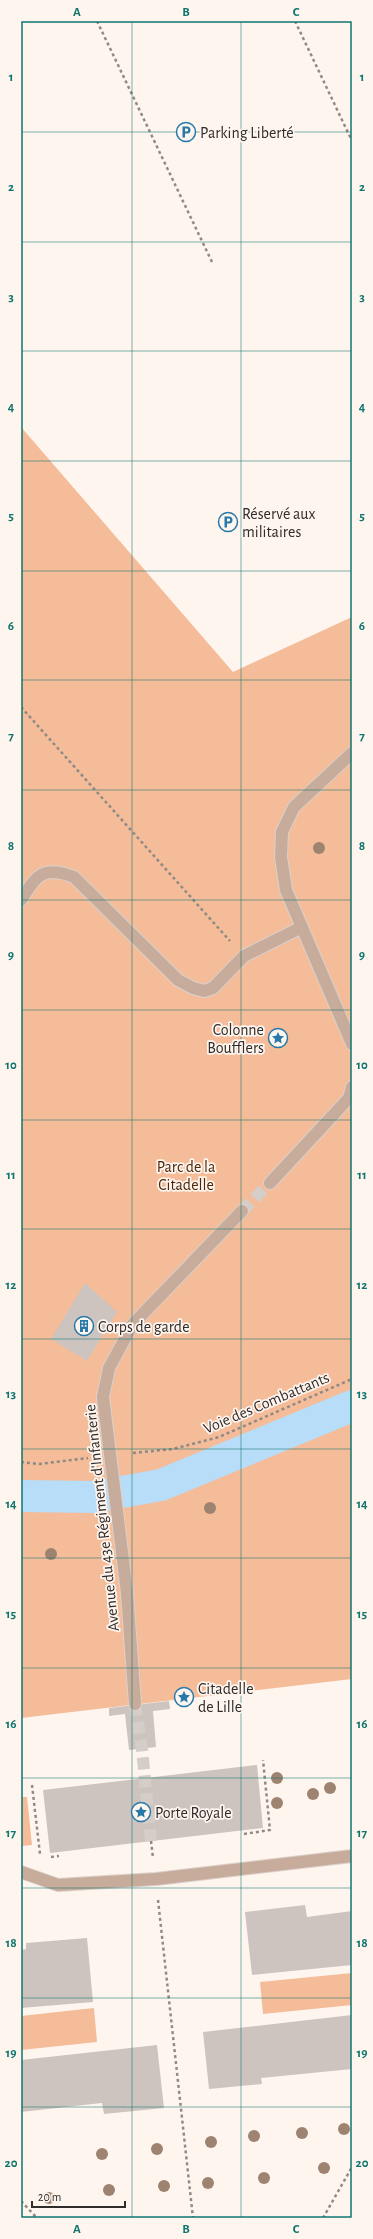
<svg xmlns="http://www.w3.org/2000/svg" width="373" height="2239" viewBox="0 0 373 2239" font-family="'Alegreya Sans',sans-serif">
<rect width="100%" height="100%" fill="#fff5ef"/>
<g fill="#f4bc99">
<polygon points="21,427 233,672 352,617 352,1679 21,1718"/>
<polygon points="21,1797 27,1797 32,1845 21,1846"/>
<polygon points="352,1973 352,2005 263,2014 260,1982"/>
<polygon points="94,2008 97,2042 21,2050 21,2016"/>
</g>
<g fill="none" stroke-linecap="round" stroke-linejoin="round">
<polyline stroke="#b8ddf8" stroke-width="32" points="21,1496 94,1497 161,1485 352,1406"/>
</g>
<g fill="#cdc4bf">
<polygon points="85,1283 117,1312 87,1361 51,1339"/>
<polygon points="169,1701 170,1709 153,1711 156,1747 129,1750 125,1714 109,1716 109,1708"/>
<polygon points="257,1765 263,1828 50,1853 43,1790"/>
<polygon points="305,1905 307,1917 352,1911 352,1965 252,1975 245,1912"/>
<polygon points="87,1938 93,2002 21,2008 21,1950 26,1949 26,1943"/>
<polygon points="352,2015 352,2069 261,2078 262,2084 209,2089 203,2032"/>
<polygon points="157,2045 164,2108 104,2114 102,2103 21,2112 21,2060"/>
</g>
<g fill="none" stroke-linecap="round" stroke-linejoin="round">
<g stroke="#d5cdc8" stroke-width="12" stroke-dasharray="12 6" stroke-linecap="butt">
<polyline points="242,1211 270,1183"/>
<polyline points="135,1704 142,1749 151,1841"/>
</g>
<defs>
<g id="minor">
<polyline points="352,753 294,807 282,832 281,857 286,890 352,1044"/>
<path d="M21,900C37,875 43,865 74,877L178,980L193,988L204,991L213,988L244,956L302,927"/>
<polyline points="270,1183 349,1098 352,1087"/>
<polyline points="103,1397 109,1368 133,1324 242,1211"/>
<polyline points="127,1593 135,1704"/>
<polyline points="21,1872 58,1885 156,1879 352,1856"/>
</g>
</defs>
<use href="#minor" stroke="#dad1cc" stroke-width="14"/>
<g stroke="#908a86" stroke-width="2.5" stroke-dasharray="3 3" stroke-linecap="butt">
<polyline points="97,21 212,262"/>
<polyline points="295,21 352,141"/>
<polyline points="21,707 230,941"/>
<polyline points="133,1453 173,1449 219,1437 352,1379"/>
<polyline points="21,1462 39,1464 88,1458"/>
<polyline points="32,1785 40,1854"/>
<polyline points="244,1834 270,1830 263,1760"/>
<polyline points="151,1841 153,1858"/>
<polyline points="51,1857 59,1856"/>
<polyline points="158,1900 193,2218"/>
<polyline points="21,2201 37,2218"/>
<polyline points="323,2218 352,2167"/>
</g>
<use href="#minor" stroke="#c8ac9b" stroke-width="12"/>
<defs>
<polyline id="minor-bridge" points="103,1397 127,1593"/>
</defs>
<use href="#minor-bridge" stroke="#dad1cc" stroke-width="14" stroke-linecap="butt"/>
<use href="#minor-bridge" stroke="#c8ac9b" stroke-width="12"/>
</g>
<g fill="#9e8470">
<circle cx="319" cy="848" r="6"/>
<circle cx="210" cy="1508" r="6"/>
<circle cx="51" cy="1554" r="6"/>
<circle cx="277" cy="1778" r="6"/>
<circle cx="330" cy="1788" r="6"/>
<circle cx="313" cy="1794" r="6"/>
<circle cx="277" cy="1803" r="6"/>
<circle cx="344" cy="2129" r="6"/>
<circle cx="302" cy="2133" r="6"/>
<circle cx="254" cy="2136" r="6"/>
<circle cx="211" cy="2142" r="6"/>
<circle cx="157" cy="2149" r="6"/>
<circle cx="102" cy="2154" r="6"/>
<circle cx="324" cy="2168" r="6"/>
<circle cx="264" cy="2178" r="6"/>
<circle cx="208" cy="2183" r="6"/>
<circle cx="164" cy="2186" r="6"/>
<circle cx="109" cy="2190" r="6"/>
<circle cx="49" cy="2198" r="6"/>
</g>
<path fill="none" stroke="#0f766e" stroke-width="1" stroke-opacity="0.55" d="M132,21V2218M241,21V2218M21,132H352M21,242H352M21,351H352M21,461H352M21,571H352M21,680H352M21,790H352M21,900H352M21,1010H352M21,1120H352M21,1229H352M21,1339H352M21,1449H352M21,1558H352M21,1668H352M21,1778H352M21,1888H352M21,1998H352M21,2107H352"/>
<defs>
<symbol id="parking-ring" viewBox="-11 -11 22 22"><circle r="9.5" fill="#fff5ef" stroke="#2779aa" stroke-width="1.5"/><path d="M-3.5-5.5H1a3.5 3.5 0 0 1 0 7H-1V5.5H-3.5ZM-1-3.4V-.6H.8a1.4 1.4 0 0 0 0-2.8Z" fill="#2779aa"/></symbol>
<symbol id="sight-ring" viewBox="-11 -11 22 22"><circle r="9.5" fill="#fff5ef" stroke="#2779aa" stroke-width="1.5"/><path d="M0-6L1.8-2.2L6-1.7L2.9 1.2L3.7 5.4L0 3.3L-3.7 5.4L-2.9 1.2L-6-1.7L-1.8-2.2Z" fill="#2779aa"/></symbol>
<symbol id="building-ring" viewBox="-11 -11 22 22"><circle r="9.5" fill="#fff5ef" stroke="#2779aa" stroke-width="1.5"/><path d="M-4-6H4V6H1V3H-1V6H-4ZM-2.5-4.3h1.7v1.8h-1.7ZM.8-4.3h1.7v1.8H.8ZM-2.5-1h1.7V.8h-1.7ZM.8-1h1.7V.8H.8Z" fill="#2779aa"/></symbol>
</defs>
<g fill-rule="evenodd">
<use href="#parking-ring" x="175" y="121" width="22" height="22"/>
<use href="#parking-ring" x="217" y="511" width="22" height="22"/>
<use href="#sight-ring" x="267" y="1027" width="22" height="22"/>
<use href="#building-ring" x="73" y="1315" width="22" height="22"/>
<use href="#sight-ring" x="173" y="1686" width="22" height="22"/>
<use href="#sight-ring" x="130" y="1801" width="22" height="22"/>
</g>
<g text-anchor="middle" stroke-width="3.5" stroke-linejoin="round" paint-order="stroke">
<g font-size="16" fill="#2f2c2a" stroke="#fff5ef" text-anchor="start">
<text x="200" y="138">Parking Liberté</text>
<text x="242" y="519">Réservé aux<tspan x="242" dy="18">militaires</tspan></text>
<text x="264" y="1035" text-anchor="end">Colonne<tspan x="264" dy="18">Boufflers</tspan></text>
<text x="98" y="1332">Corps de garde</text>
<text x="198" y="1694">Citadelle<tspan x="198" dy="18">de Lille</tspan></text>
<text x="155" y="1818">Porte Royale</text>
</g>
<g font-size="16" fill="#4f2708" stroke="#fff5ef">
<text x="186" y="1172">Parc de la<tspan x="186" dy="18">Citadelle</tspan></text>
</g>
<g font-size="16" fill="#2f2c2a" stroke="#fff5ef">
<text transform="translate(266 1402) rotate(-23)" y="6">Voie des Combattants</text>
<text transform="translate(101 1518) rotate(-96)" y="6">Avenue du 43e Régiment d'Infanterie</text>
</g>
</g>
<rect width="373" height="2239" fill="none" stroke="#fff5ef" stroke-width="44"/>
<path d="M32 2201v6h93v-6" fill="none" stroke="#2f2c2a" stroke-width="2"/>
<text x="38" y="2201" font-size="12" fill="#2f2c2a" stroke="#fff5ef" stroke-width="3" paint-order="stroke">20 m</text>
<rect x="22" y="22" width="329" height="2195" fill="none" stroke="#0f766e" stroke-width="1.5"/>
<g font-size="13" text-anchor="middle" font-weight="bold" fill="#0f766e">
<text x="77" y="16">A</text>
<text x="186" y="16">B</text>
<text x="296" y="16">C</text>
<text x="11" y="81">1</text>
<text x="362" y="81">1</text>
<text x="11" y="191">2</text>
<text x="362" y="191">2</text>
<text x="11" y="301">3</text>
<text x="362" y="301">3</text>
<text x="11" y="411">4</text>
<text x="362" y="411">4</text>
<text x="11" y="520">5</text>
<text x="362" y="520">5</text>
<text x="11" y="630">6</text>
<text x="362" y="630">6</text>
<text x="11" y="740">7</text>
<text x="362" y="740">7</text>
<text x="11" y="850">8</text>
<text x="362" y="850">8</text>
<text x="11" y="959">9</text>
<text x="362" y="959">9</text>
<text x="11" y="1069">10</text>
<text x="362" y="1069">10</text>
<text x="11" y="1179">11</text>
<text x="362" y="1179">11</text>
<text x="11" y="1289">12</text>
<text x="362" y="1289">12</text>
<text x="11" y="1398">13</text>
<text x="362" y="1398">13</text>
<text x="11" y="1508">14</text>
<text x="362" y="1508">14</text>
<text x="11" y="1618">15</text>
<text x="362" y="1618">15</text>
<text x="11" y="1728">16</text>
<text x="362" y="1728">16</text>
<text x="11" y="1837">17</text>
<text x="362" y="1837">17</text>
<text x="11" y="1947">18</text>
<text x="362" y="1947">18</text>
<text x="11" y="2057">19</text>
<text x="362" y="2057">19</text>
<text x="11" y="2167">20</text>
<text x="362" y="2167">20</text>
<text x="77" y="2233">A</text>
<text x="186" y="2233">B</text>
<text x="296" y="2233">C</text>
</g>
</svg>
